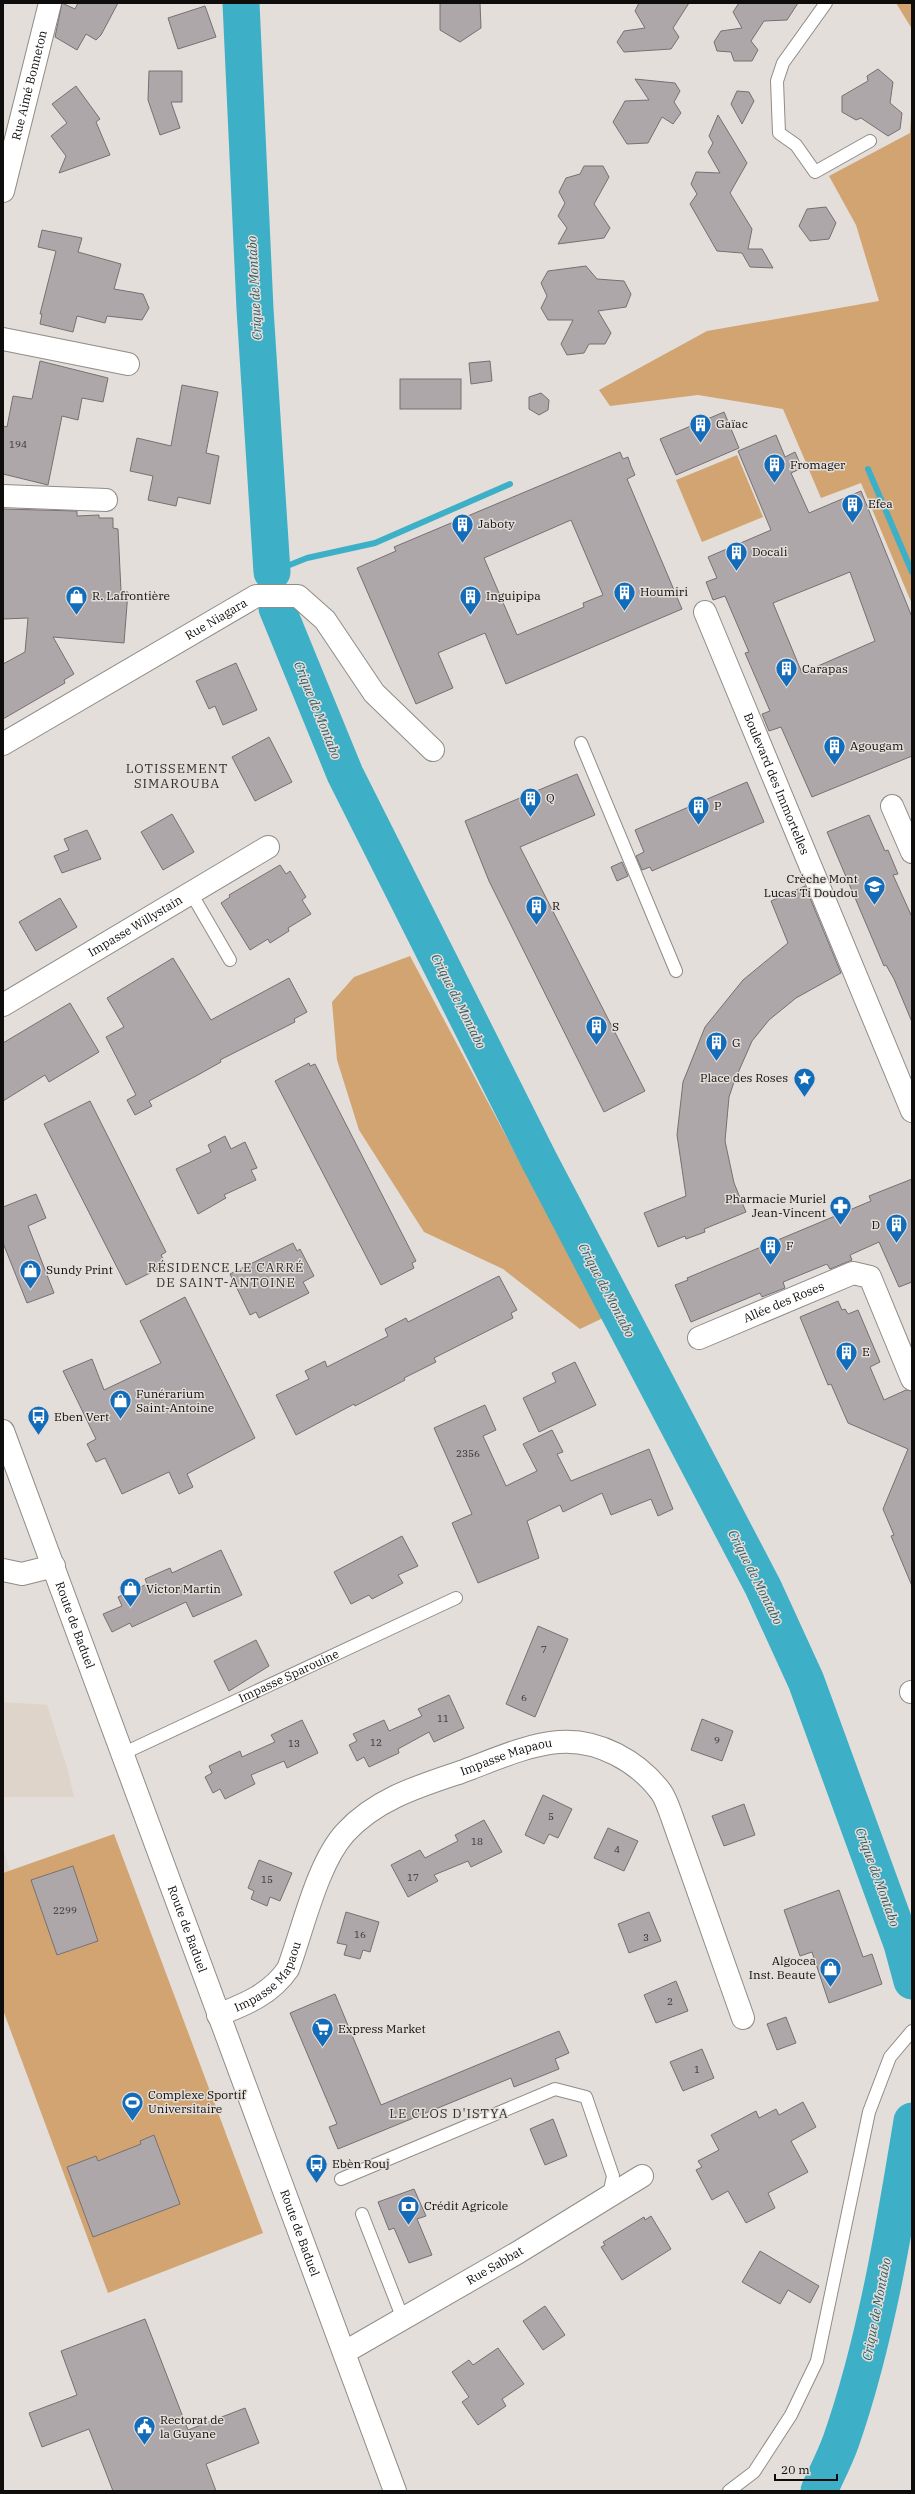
<svg xmlns="http://www.w3.org/2000/svg" width="915" height="2494" viewBox="0 0 915 2494" font-family="'IBM Plex Serif',serif">
<rect width="100%" height="100%" fill="#e3ded9"/>
<g fill="#dfd4c9">
<polygon points="3,1702 47,1705 68,1771 74,1797 3,1797"/>
<polygon points="3,1849 10,1870 3,1873"/>
</g>
<g fill="#d2a471">
<polygon points="896,3 912,3 912,29"/>
<polygon points="912,99 912,604 861,483 821,498 783,409 698,395 610,406 599,390 707,331 879,301 856,225 829,176 910,133"/>
<polygon points="737,455 763,517 702,542 676,480"/>
<polygon points="410,956 603,1318 580,1329 503,1269 424,1232 359,1130 337,1060 332,1002 354,977"/>
<polygon points="114,1834 263,2233 108,2293 3,2010 3,1873"/>
</g>
<g fill="none" stroke-linecap="round" stroke-linejoin="round">
<g stroke="#3db0c7" stroke-width="6">
<polyline points="868,469 912,572"/>
<polyline points="272,572 307,558 375,543 510,484"/>
</g>
<g stroke="#3db0c7" stroke-width="37">
<polyline points="241,3 255,309 272,572"/>
<polyline points="277,608 345,774 539,1160 763,1587 806,1681 902,1944 912,1981"/>
<path d="M819,2491C826,2475 835,2458 841,2441C876,2341 895,2225 912,2121"/>
</g>
</g>
<g fill="#aea7aa" stroke="#777073" fill-rule="evenodd">
<polygon points="62,3 75,9 78,3 118,3 101,35 96,40 86,34 77,50 55,37"/>
<polygon points="440,3 480,3 481,28 460,42 440,30"/>
<polygon points="639,3 689,3 673,28 679,37 671,49 624,52 617,42 624,31 645,28 635,11"/>
<polygon points="739,3 798,3 787,20 764,21 751,41 758,50 752,61 734,61 731,52 717,51 714,42 721,31 742,28 733,12"/>
<polygon points="205,6 216,37 178,49 168,18"/>
<polygon points="878,69 893,82 890,103 902,113 900,129 888,136 861,118 856,120 842,112 842,96 868,81 867,76"/>
<polygon points="149,71 182,71 182,102 171,102 180,128 160,135 148,100"/>
<polygon points="635,79 675,83 680,91 674,102 681,113 673,124 662,117 648,143 627,144 613,122 625,101 649,100"/>
<polygon points="76,86 100,119 96,122 110,155 59,173 66,156 51,136 67,123 52,104"/>
<polygon points="737,91 749,92 754,101 742,124 731,104"/>
<polygon points="718,115 747,163 730,193 752,229 748,249 762,249 773,268 750,267 742,253 717,251 690,204 697,194 691,184 696,172 720,173 708,152 713,143 709,136"/>
<polygon points="584,166 603,166 609,177 594,204 610,228 604,238 558,244 567,228 558,216 565,203 559,192 566,178 580,174"/>
<polygon points="826,207 836,223 829,239 810,241 799,226 807,209"/>
<polygon points="42,230 82,238 78,252 121,264 114,289 143,294 149,308 142,320 107,316 105,323 77,316 73,332 40,324 42,314 40,314 56,251 38,247"/>
<polygon points="586,266 597,279 624,281 631,294 626,307 598,311 611,333 605,344 589,344 584,353 567,355 561,344 573,320 548,320 541,308 547,296 541,283 548,271"/>
<polygon points="40,361 108,378 103,402 82,398 78,420 62,416 48,485 3,474 3,426 7,427 13,396 32,399"/>
<polygon points="490,361 492,381 471,384 469,363"/>
<rect x="400" y="379" width="61" height="30"/>
<polygon points="182,385 218,392 206,453 219,456 210,504 178,497 176,506 148,500 153,476 130,471 137,438 171,446"/>
<polygon points="541,393 549,400 548,410 539,415 529,409 529,397"/>
<polygon points="724,412 739,448 676,475 660,439"/>
<path d="M776,435L785,457L795,452L802,468L791,473L809,513L861,491L912,617V756L812,797L781,727L769,731L762,714L770,711L745,653L749,652L725,596L713,600L706,582L717,578L708,557L771,530L738,451ZM850,572L875,641L802,673L773,603Z"/>
<path d="M620,452L623,459L628,457L631,466L635,475L627,479L682,609L506,684L485,633L438,653L453,688L416,704L357,568L396,551L394,547ZM571,520L603,595L583,603L584,607L517,635L484,558Z"/>
<polygon points="3,509 77,511 77,516 99,515 99,518 113,518 113,528 118,529 121,591 128,592 124,643 53,637 74,674 64,680 65,683 3,719 3,664 25,652 28,618 3,619"/>
<polygon points="236,663 257,710 223,725 215,706 209,709 196,681"/>
<polygon points="269,737 292,782 255,801 232,757"/>
<polygon points="577,774 595,815 520,847 645,1091 604,1112 489,881 465,821"/>
<polygon points="747,782 764,822 652,871 650,867 642,870 636,856 644,852 635,830"/>
<polygon points="172,814 194,852 163,870 141,832"/>
<polygon points="869,815 885,851 888,850 898,874 893,875 912,917 912,1022 894,979 886,965 884,966 827,832"/>
<polygon points="87,830 101,859 62,873 54,856 69,850 64,839"/>
<polygon points="622,862 628,876 617,881 611,867"/>
<polygon points="280,865 286,874 290,871 306,897 302,900 311,914 288,928 289,931 270,943 268,939 250,950 221,903 230,897 229,895"/>
<polygon points="805,886 841,973 796,998 769,1020 752,1041 734,1082 729,1097 725,1141 734,1183 746,1212 704,1229 705,1232 686,1239 685,1236 658,1247 644,1213 686,1196 677,1135 683,1082 705,1027 743,980 788,943 771,901"/>
<polygon points="60,898 77,927 36,951 19,922"/>
<polygon points="173,958 211,1020 289,978 307,1012 294,1019 295,1022 220,1060 221,1062 196,1076 149,1101 152,1106 135,1115 127,1100 136,1095 106,1037 124,1027 107,998"/>
<polygon points="70,1003 99,1052 49,1082 45,1075 3,1101 3,1043"/>
<polygon points="309,1063 310,1066 315,1064 416,1261 412,1263 414,1268 381,1285 275,1081"/>
<polygon points="90,1101 166,1252 161,1255 166,1265 126,1285 44,1124"/>
<polygon points="225,1136 231,1149 245,1142 257,1168 251,1170 256,1180 224,1195 226,1198 198,1214 176,1169 211,1152 208,1145"/>
<polygon points="912,1179 912,1282 899,1287 879,1242 850,1255 852,1260 830,1269 827,1264 783,1282 785,1288 762,1297 760,1293 691,1322 675,1285 688,1280 687,1278 871,1201 869,1196"/>
<polygon points="36,1194 46,1218 28,1226 54,1293 27,1303 3,1243 3,1207"/>
<polygon points="293,1243 297,1251 300,1249 314,1276 303,1282 309,1293 259,1318 256,1312 250,1315 230,1274"/>
<polygon points="499,1276 517,1310 511,1313 513,1318 434,1358 436,1362 404,1378 405,1380 355,1406 354,1404 296,1435 276,1395 309,1379 305,1371 325,1361 327,1367 388,1336 385,1329 406,1318 408,1322"/>
<polygon points="185,1297 255,1438 187,1474 193,1487 179,1494 169,1472 122,1494 105,1458 96,1462 87,1444 96,1439 63,1371 92,1359 104,1390 161,1363 140,1321"/>
<polygon points="838,1301 842,1310 845,1309 848,1314 858,1310 880,1362 870,1367 884,1400 906,1390 912,1391 912,1586 891,1536 894,1535 883,1509 908,1449 848,1423 831,1384 828,1385 800,1317"/>
<polygon points="575,1362 596,1405 539,1432 523,1398 556,1382 552,1373"/>
<polygon points="485,1405 496,1430 483,1436 506,1486 537,1471 523,1444 552,1430 563,1452 557,1454 571,1481 649,1449 673,1509 658,1516 651,1499 611,1515 602,1493 563,1512 560,1505 527,1521 539,1558 478,1583 452,1523 472,1514 434,1428"/>
<polygon points="402,1536 418,1566 398,1575 403,1583 372,1599 369,1595 351,1604 334,1572"/>
<polygon points="221,1550 242,1595 193,1617 186,1602 132,1627 130,1623 112,1632 103,1614 122,1606 118,1597 147,1584 145,1579 170,1568 172,1573"/>
<polygon points="538,1626 568,1639 535,1717 506,1704"/>
<polygon points="256,1640 269,1666 229,1691 214,1661"/>
<polygon points="449,1695 464,1728 434,1742 429,1732 398,1749 399,1753 369,1767 364,1757 357,1761 349,1745 357,1741 353,1734 384,1720 389,1731 422,1716 418,1709"/>
<polygon points="702,1719 733,1731 722,1761 691,1750"/>
<polygon points="302,1720 318,1753 287,1768 284,1761 251,1775 255,1784 225,1799 220,1789 213,1793 205,1777 212,1773 209,1766 240,1751 242,1757 275,1742 271,1735"/>
<polygon points="543,1795 572,1809 558,1838 549,1834 544,1844 525,1835"/>
<polygon points="744,1804 755,1835 724,1846 712,1816"/>
<polygon points="484,1820 502,1852 471,1867 468,1861 434,1875 438,1881 408,1897 391,1865 420,1850 425,1858 458,1841 455,1835"/>
<polygon points="608,1828 638,1841 624,1871 594,1858"/>
<polygon points="259,1860 292,1873 280,1901 270,1897 267,1906 251,1899 254,1891 248,1888"/>
<polygon points="73,1866 98,1941 57,1955 31,1880"/>
<polygon points="839,1890 863,1957 872,1954 882,1984 829,2003 812,1952 800,1956 784,1910"/>
<polygon points="346,1912 379,1922 370,1952 363,1950 360,1959 344,1955 347,1945 337,1943"/>
<polygon points="649,1912 661,1941 629,1953 618,1924"/>
<polygon points="676,1981 688,2011 656,2023 644,1995"/>
<polygon points="335,1994 381,2105 559,2031 569,2053 555,2059 559,2069 514,2087 511,2078 338,2149 329,2127 337,2124 290,2013"/>
<polygon points="786,2017 796,2043 777,2050 767,2024"/>
<polygon points="702,2049 714,2078 683,2091 670,2062"/>
<polygon points="803,2102 816,2127 791,2141 808,2172 768,2193 775,2208 746,2223 728,2191 712,2200 696,2170 702,2167 698,2161 719,2150 711,2135 756,2111 759,2118 776,2109 779,2115"/>
<polygon points="553,2119 567,2156 545,2165 530,2129"/>
<polygon points="154,2135 180,2204 93,2237 67,2167 96,2156 98,2161 141,2144 140,2141"/>
<polygon points="414,2189 426,2216 417,2219 432,2255 409,2263 394,2228 389,2230 378,2202"/>
<polygon points="651,2216 671,2249 622,2280 601,2247 605,2245 603,2242 644,2217 645,2220"/>
<polygon points="760,2251 819,2286 810,2303 788,2290 780,2304 742,2282"/>
<polygon points="545,2306 565,2335 543,2350 523,2321"/>
<polygon points="145,2319 188,2430 245,2408 259,2443 206,2464 216,2491 113,2491 89,2429 42,2447 29,2413 77,2395 61,2351"/>
<polygon points="498,2348 524,2384 502,2399 506,2406 478,2425 462,2402 469,2397 452,2372 469,2360 473,2365"/>
</g>
<g fill="none" stroke-linecap="round" stroke-linejoin="round">
<defs>
<g id="lane">
<polyline points="826,3 783,63 777,81 779,133 796,145 815,172 870,141"/>
<polyline points="581,743 676,971"/>
<polyline points="191,893 230,960"/>
<path id="s1" d="M122,1754L456,1598"/>
<polyline points="341,2179 555,2089 586,2097 613,2176 609,2195"/>
<polyline points="362,2214 403,2319"/>
<polyline points="729,2491 754,2472 791,2415 817,2361 869,2112 890,2057 912,2031"/>
</g>
<g id="street">
<path id="s2" d="M3,191L50,3"/>
<polyline points="3,339 128,364"/>
<polyline points="3,496 106,500"/>
<path id="s3" d="M705,612L912,1111"/>
<path id="s4" d="M3,744L256,596H298L325,620L374,693L433,750"/>
<polyline points="892,806 912,852"/>
<path id="s5" d="M3,1005L268,847"/>
<path id="s6" d="M699,1338L853,1273L870,1277L912,1379"/>
<polyline points="3,1570 22,1574 54,1566"/>
<polyline points="911,1692 912,1692"/>
<path id="s7" d="M218,2015C246,2004 271,1994 288,1969C303,1929 317,1864 345,1833C376,1799 419,1786 461,1772C491,1761 528,1744 559,1742C598,1739 638,1761 661,1792C666,1799 669,1809 672,1817L743,2018"/>
<path id="s8" d="M345,2352L517,2253L642,2176"/>
</g>
<g id="secondary">
<path id="s9" d="M3,1431L395,2491"/>
</g>
</defs>
<use href="#lane" stroke="#908c87" stroke-width="14"/>
<use href="#street" stroke="#908c87" stroke-width="24"/>
<use href="#secondary" stroke="#908c87" stroke-width="24"/>
<use href="#lane" stroke="#fff" stroke-width="12"/>
<use href="#street" stroke="#fff" stroke-width="22"/>
<use href="#secondary" stroke="#fff" stroke-width="22"/>
</g>
<defs>
<symbol id="building-pin" viewBox="-11 -11 22 30"><path d="M0 17L-7.5 6A9.5 9.5 0 1 1 7.5 6Z" fill="#126cba" stroke="#e3ded9"/><path d="M-4-6H4V6H1V3H-1V6H-4ZM-2.5-4.3h1.7v1.8h-1.7ZM.8-4.3h1.7v1.8H.8ZM-2.5-1h1.7V.8h-1.7ZM.8-1h1.7V.8H.8Z" fill="#fff"/></symbol>
<symbol id="shop-pin" viewBox="-11 -11 22 30"><path d="M0 17L-7.5 6A9.5 9.5 0 1 1 7.5 6Z" fill="#126cba" stroke="#e3ded9"/><path d="M-5-2.5h2.3a2.7 3.5 0 0 1 5.4 0H5L5.5 6h-11ZM-1.5-2.5h3a1.5 2.3 0 0 0-3 0Z" fill="#fff"/></symbol>
<symbol id="school-pin" viewBox="-11 -11 22 30"><path d="M0 17L-7.5 6A9.5 9.5 0 1 1 7.5 6Z" fill="#126cba" stroke="#e3ded9"/><path d="M0-5L7-2L0 1L-7-2ZM-4 1L0 2.5L4 1V4Q0 6-4 4Z" fill="#fff"/></symbol>
<symbol id="sight-pin" viewBox="-11 -11 22 30"><path d="M0 17L-7.5 6A9.5 9.5 0 1 1 7.5 6Z" fill="#126cba" stroke="#e3ded9"/><path d="M0-6L1.8-2.2L6-1.7L2.9 1.2L3.7 5.4L0 3.3L-3.7 5.4L-2.9 1.2L-6-1.7L-1.8-2.2Z" fill="#fff"/></symbol>
<symbol id="pharmacy-pin" viewBox="-11 -11 22 30"><path d="M0 17L-7.5 6A9.5 9.5 0 1 1 7.5 6Z" fill="#126cba" stroke="#e3ded9"/><path d="M-2-6h4v4h4v4h-4v4h-4v-4h-4v-4h4Z" fill="#fff"/></symbol>
<symbol id="bus-pin" viewBox="-11 -11 22 30"><path d="M0 17L-7.5 6A9.5 9.5 0 1 1 7.5 6Z" fill="#126cba" stroke="#e3ded9"/><path d="M-5-6H5V4H4V6H2V4H-2V6H-4V4H-5ZM-3.5-4V0h7V-4ZM-3.5 1.2v1.5H-2V1.2ZM2 1.2v1.5H3.5V1.2Z" fill="#fff"/></symbol>
<symbol id="supermarket-pin" viewBox="-11 -11 22 30"><path d="M0 17L-7.5 6A9.5 9.5 0 1 1 7.5 6Z" fill="#126cba" stroke="#e3ded9"/><path d="M-6-5.5h2.5l.6 2H6L4.5 2H-2.5L-4.4-4H-6ZM-1.5 3.2a1.3 1.3 0 1 0 .1 0ZM3 3.2a1.3 1.3 0 1 0 .1 0Z" fill="#fff"/></symbol>
<symbol id="stadium-pin" viewBox="-11 -11 22 30"><path d="M0 17L-7.5 6A9.5 9.5 0 1 1 7.5 6Z" fill="#126cba" stroke="#e3ded9"/><path d="M0-5a6.5 5 0 1 0 0 10a6.5 5 0 1 0 0-10ZM-3.5-1.8h7v3.6h-7Z" fill="#fff"/></symbol>
<symbol id="bank-pin" viewBox="-11 -11 22 30"><path d="M0 17L-7.5 6A9.5 9.5 0 1 1 7.5 6Z" fill="#126cba" stroke="#e3ded9"/><path d="M-6-4H6V4H-6ZM0-2.3a2.3 2.3 0 1 0 0 4.6a2.3 2.3 0 1 0 0-4.6Z" fill="#fff"/></symbol>
<symbol id="civic-pin" viewBox="-11 -11 22 30"><path d="M0 17L-7.5 6A9.5 9.5 0 1 1 7.5 6Z" fill="#126cba" stroke="#e3ded9"/><path d="M-.6-6.5H3V-4.5H.6V-3L4-1V1h2V6H-6V1h2V-1L-.6-3ZM-1.2 2.5V6h2.4V2.5Z" fill="#fff"/></symbol>
</defs>
<g fill-rule="evenodd">
<use href="#building-pin" x="688" y="412" width="25" height="34"/>
<use href="#building-pin" x="762" y="452" width="25" height="34"/>
<use href="#building-pin" x="840" y="492" width="25" height="34"/>
<use href="#building-pin" x="450" y="512" width="25" height="34"/>
<use href="#building-pin" x="724" y="540" width="25" height="34"/>
<use href="#building-pin" x="612" y="580" width="25" height="34"/>
<use href="#shop-pin" x="64" y="584" width="25" height="34"/>
<use href="#building-pin" x="458" y="584" width="25" height="34"/>
<use href="#building-pin" x="774" y="656" width="25" height="34"/>
<use href="#building-pin" x="822" y="734" width="25" height="34"/>
<use href="#building-pin" x="518" y="786" width="25" height="34"/>
<use href="#building-pin" x="686" y="794" width="25" height="34"/>
<use href="#school-pin" x="862" y="874" width="25" height="34"/>
<use href="#building-pin" x="524" y="894" width="25" height="34"/>
<use href="#building-pin" x="584" y="1014" width="25" height="34"/>
<use href="#building-pin" x="704" y="1030" width="25" height="34"/>
<use href="#sight-pin" x="792" y="1066" width="25" height="34"/>
<use href="#pharmacy-pin" x="828" y="1194" width="25" height="34"/>
<use href="#building-pin" x="884" y="1212" width="25" height="34"/>
<use href="#building-pin" x="758" y="1234" width="25" height="34"/>
<use href="#shop-pin" x="18" y="1258" width="25" height="34"/>
<use href="#building-pin" x="834" y="1340" width="25" height="34"/>
<use href="#shop-pin" x="108" y="1388" width="25" height="34"/>
<use href="#bus-pin" x="26" y="1404" width="25" height="34"/>
<use href="#shop-pin" x="118" y="1576" width="25" height="34"/>
<use href="#shop-pin" x="818" y="1956" width="25" height="34"/>
<use href="#supermarket-pin" x="310" y="2016" width="25" height="34"/>
<use href="#stadium-pin" x="120" y="2090" width="25" height="34"/>
<use href="#bus-pin" x="304" y="2152" width="25" height="34"/>
<use href="#bank-pin" x="396" y="2194" width="25" height="34"/>
<use href="#civic-pin" x="132" y="2414" width="25" height="34"/>
</g>
<g text-anchor="middle" stroke-width="3" stroke-linejoin="round" paint-order="stroke">
<g font-size="10" fill="#373433">
<text x="18" y="448">194</text>
<text x="468" y="1457">2356</text>
<text x="544" y="1653">7</text>
<text x="524" y="1701">6</text>
<text x="443" y="1722">11</text>
<text x="717" y="1744">9</text>
<text x="376" y="1746">12</text>
<text x="294" y="1747">13</text>
<text x="551" y="1820">5</text>
<text x="477" y="1845">18</text>
<text x="617" y="1853">4</text>
<text x="413" y="1881">17</text>
<text x="267" y="1883">15</text>
<text x="65" y="1914">2299</text>
<text x="360" y="1938">16</text>
<text x="646" y="1941">3</text>
<text x="670" y="2005">2</text>
<text x="697" y="2073">1</text>
</g>
<g font-size="12" fill="#0f0d0b" stroke="#e3ded9">
<text dy="4" stroke="none"><textPath href="#s2" startOffset="109">Rue Aimé Bonneton</textPath></text>
<text dy="4" stroke="none"><textPath href="#s4" startOffset="247">Rue Niagara</textPath></text>
<text dy="4" stroke="none"><textPath href="#s3" startOffset="186">Boulevard des Immortelles</textPath></text>
<text dy="4" stroke="none"><textPath href="#s5" startOffset="154">Impasse Willystain</textPath></text>
<text dy="4" stroke="none"><textPath href="#s6" startOffset="92">Allée des Roses</textPath></text>
<text dy="4" stroke="none"><textPath href="#s9" startOffset="207">Route de Baduel</textPath></text>
<text dy="4" stroke="none"><textPath href="#s1" startOffset="184">Impasse Sparouine</textPath></text>
<text dy="4" stroke="none"><textPath href="#s7" startOffset="414">Impasse Mapaou</textPath></text>
<text dy="4" stroke="none"><textPath href="#s9" startOffset="531">Route de Baduel</textPath></text>
<text dy="4" stroke="none"><textPath href="#s7" startOffset="66">Impasse Mapaou</textPath></text>
<text dy="4" stroke="none"><textPath href="#s9" startOffset="855">Route de Baduel</textPath></text>
<text dy="4" stroke="none"><textPath href="#s8" startOffset="173">Rue Sabbat</textPath></text>
</g>
<g font-size="12" fill="#0f0d0b" stroke="#e3ded9" text-anchor="start">
<text x="716" y="428">Gaïac</text>
<text x="790" y="469">Fromager</text>
<text x="868" y="508">Efea</text>
<text x="478" y="528">Jaboty</text>
<text x="752" y="556">Docali</text>
<text x="640" y="596">Houmiri</text>
<text x="92" y="600">R. Lafrontière</text>
<text x="486" y="600">Inguipipa</text>
<text x="802" y="673">Carapas</text>
<text x="850" y="750">Agougam</text>
<text x="546" y="802">Q</text>
<text x="714" y="810">P</text>
<text x="858" y="883" text-anchor="end">Crèche Mont<tspan x="858" dy="14">Lucas Ti Doudou</tspan></text>
<text x="552" y="910">R</text>
<text x="612" y="1031">S</text>
<text x="732" y="1047">G</text>
<text x="788" y="1082" text-anchor="end">Place des Roses</text>
<text x="826" y="1203" text-anchor="end">Pharmacie Muriel<tspan x="826" dy="14">Jean-Vincent</tspan></text>
<text x="880" y="1229" text-anchor="end">D</text>
<text x="786" y="1250">F</text>
<text x="46" y="1274">Sundy Print</text>
<text x="862" y="1356">E</text>
<text x="136" y="1398">Funérarium<tspan x="136" dy="14">Saint-Antoine</tspan></text>
<text x="54" y="1421">Eben Vert</text>
<text x="146" y="1593">Victor Martin</text>
<text x="816" y="1965" text-anchor="end">Algocea<tspan x="816" dy="14">Inst. Beaute</tspan></text>
<text x="338" y="2033">Express Market</text>
<text x="148" y="2099">Complexe Sportif<tspan x="148" dy="14">Universitaire</tspan></text>
<text x="332" y="2168">Ebèn Rouj</text>
<text x="424" y="2210">Crédit Agricole</text>
<text x="160" y="2424">Rectorat de<tspan x="160" dy="14">la Guyane</tspan></text>
</g>
<g font-size="13" font-style="italic" fill="#2e5d68" stroke="#e3ded9">
<text transform="translate(254 288) rotate(-93)" y="5">Crique de Montabo</text>
<text transform="translate(318 710) rotate(68)" y="5">Crique de Montabo</text>
<text transform="translate(459 1001) rotate(63)" y="5">Crique de Montabo</text>
<text transform="translate(607 1290) rotate(62)" y="5">Crique de Montabo</text>
<text transform="translate(756 1577) rotate(63)" y="5">Crique de Montabo</text>
<text transform="translate(878 1877) rotate(70)" y="5">Crique de Montabo</text>
<text transform="translate(876 2309) rotate(-79)" y="5">Crique de Montabo</text>
</g>
<g font-size="13" letter-spacing="1" fill="#312e2a" stroke="#e3ded9">
<text x="177" y="773">LOTISSEMENT<tspan x="177" dy="15">SIMAROUBA</tspan></text>
<text x="226" y="1272">RÉSIDENCE LE CARRÉ<tspan x="226" dy="15">DE SAINT-ANTOINE</tspan></text>
<text x="449" y="2118">LE CLOS D'ISTYA</text>
</g>
</g>
<rect width="915" height="2494" fill="none" stroke="#0f0d0b" stroke-width="8"/>
<path d="M775 2474v6h62v-6" fill="none" stroke="#0f0d0b" stroke-width="2"/>
<text x="781" y="2474" font-size="12" fill="#0f0d0b" stroke="#e3ded9" stroke-width="3" paint-order="stroke">20 m</text>
</svg>
